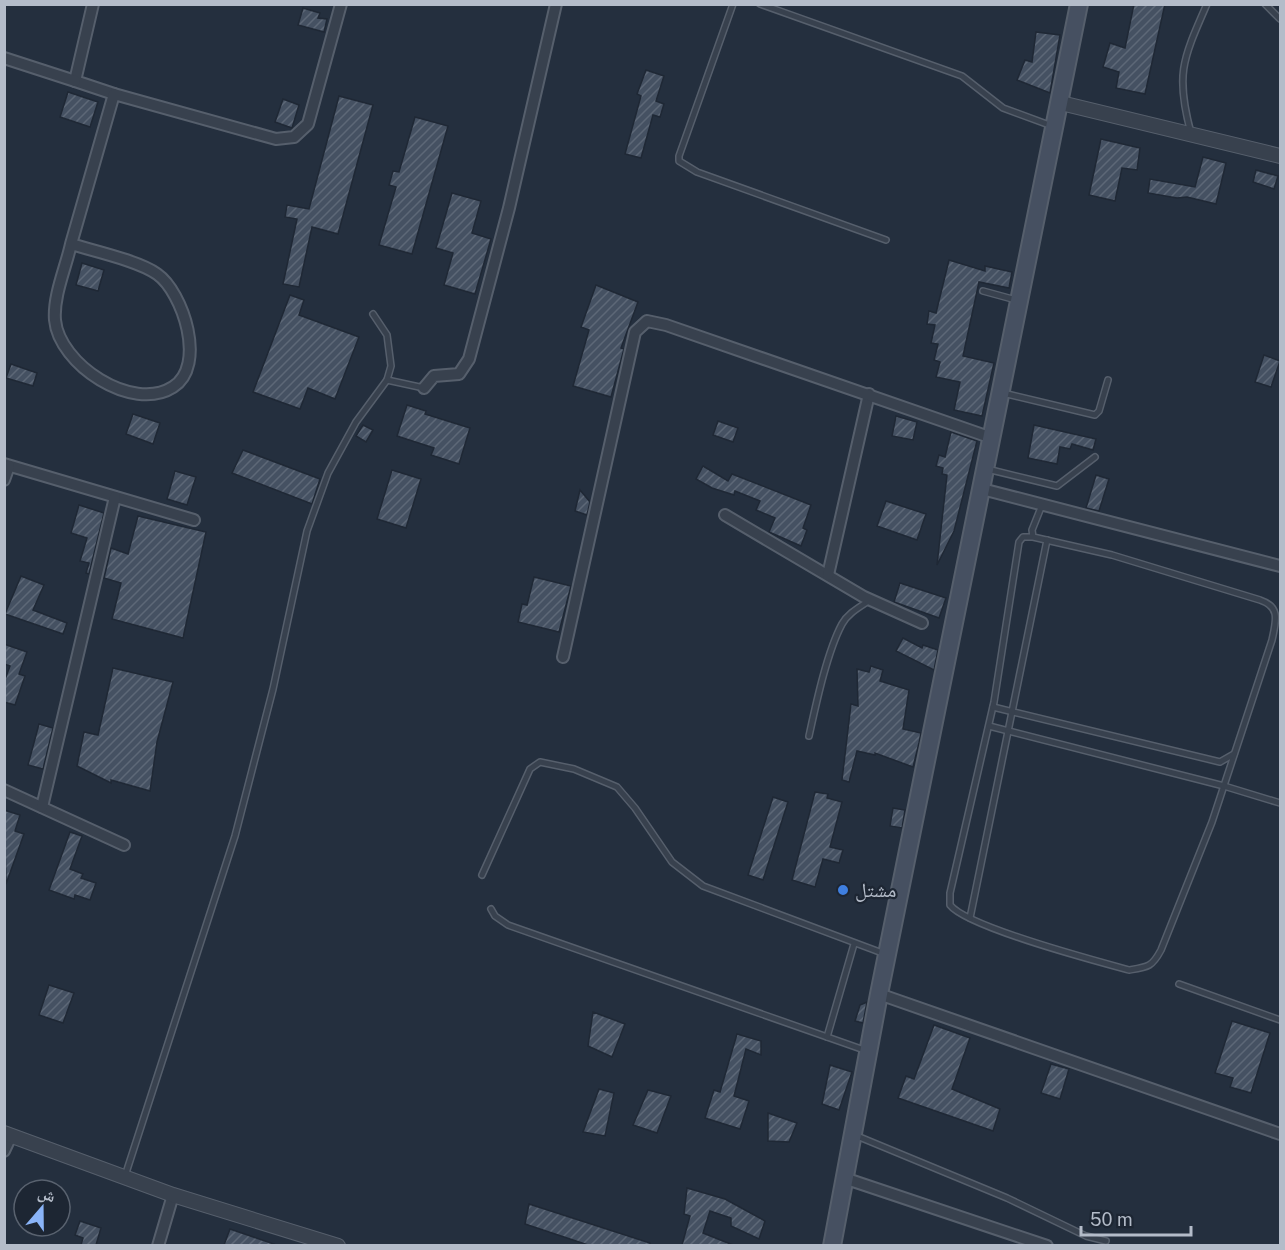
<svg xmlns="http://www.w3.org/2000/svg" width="1285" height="1250" viewBox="0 0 1285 1250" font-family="'Public Sans','Noto Naskh Arabic',sans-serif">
<defs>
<pattern id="building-hatch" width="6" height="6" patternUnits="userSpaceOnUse" patternTransform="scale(1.5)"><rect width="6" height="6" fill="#455162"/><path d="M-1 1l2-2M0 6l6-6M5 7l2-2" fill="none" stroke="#5d6877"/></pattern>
</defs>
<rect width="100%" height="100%" fill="#242f3e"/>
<g fill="url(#building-hatch)" stroke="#1f2835" stroke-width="1.5">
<polygon points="1134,4 1165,4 1145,94 1116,88 1119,72 1103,67 1110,43 1125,48"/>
<polygon points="303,8 320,13 318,18 327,19 324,32 298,25"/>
<polygon points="1036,32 1060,35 1050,93 1017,80 1025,60 1032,62"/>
<polygon points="646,70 664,76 656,101 664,104 660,117 653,115 641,158 625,154 641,96 637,94"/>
<polygon points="68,92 98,102 90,127 60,117"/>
<polygon points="339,96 373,105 338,234 312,227 299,287 283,284 297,219 285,217 287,205 309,209"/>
<polygon points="283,99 299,105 292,128 275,122"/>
<polygon points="415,117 448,126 412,254 379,245 396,187 389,185 393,171 399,172"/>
<polygon points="1101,139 1140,148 1137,170 1122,168 1115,201 1089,195"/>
<polygon points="1203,157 1226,163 1216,204 1187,197 1177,198 1148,193 1150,179 1195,187"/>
<polygon points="1256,170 1278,176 1274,189 1253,182"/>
<polygon points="452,193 481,201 472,233 491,239 475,294 444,285 453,253 436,248"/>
<polygon points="949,260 985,271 985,266 1012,272 1009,288 979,282 963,356 994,363 982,416 954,410 960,382 936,377 940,362 934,360 938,344 931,343 935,325 927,324 929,311 936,313"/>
<polygon points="82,263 104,270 98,291 76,285"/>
<polygon points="596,285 638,302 621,348 624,349 611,397 573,386 589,330 581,327"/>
<polygon points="290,295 304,300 299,315 359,337 335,399 308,388 300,409 253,392"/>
<polygon points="1264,355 1280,361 1271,387 1255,382"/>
<polygon points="11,364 37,373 33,386 6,378"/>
<polygon points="407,405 426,411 425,414 470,428 459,464 431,455 434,448 397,436"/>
<polygon points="133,414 160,423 153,444 126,434"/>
<polygon points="896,416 917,422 913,440 892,436"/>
<polygon points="718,421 738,428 733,442 713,435"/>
<polygon points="363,425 373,430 366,442 356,436"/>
<polygon points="1034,425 1096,439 1093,450 1072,444 1070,449 1060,447 1057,464 1028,458"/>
<polygon points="951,432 977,441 954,531 937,565 947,475 942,474 943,468 936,466 939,455 945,457"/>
<polygon points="243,450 320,479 312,504 232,473"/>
<polygon points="703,466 728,481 732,474 811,505 803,528 807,530 801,546 769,532 775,518 756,510 760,501 735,491 734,495 712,488 696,479"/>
<polygon points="392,470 421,479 406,528 377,519"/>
<polygon points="175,471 196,477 187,505 167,499"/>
<polygon points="1096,475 1109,479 1099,511 1086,508"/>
<polygon points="580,490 590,502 587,515 575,511"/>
<polygon points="886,501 926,514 917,540 877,526"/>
<polygon points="79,505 104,513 89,574 86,573 89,563 80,561 87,538 71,533"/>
<polygon points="138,516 206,532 183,638 112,619 121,583 104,578 111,548 128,554"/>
<polygon points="21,576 44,585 33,610 67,623 63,634 5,614"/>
<polygon points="534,577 571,586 559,632 518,622 522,604 527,605"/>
<polygon points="900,583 946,598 939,618 894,602"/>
<polygon points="903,638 922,648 923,645 938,650 934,670 896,651"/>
<polygon points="4,644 27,652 19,674 25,676 15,705 4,702 4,682 10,666 4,664"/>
<polygon points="871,666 883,670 880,681 909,690 903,729 921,733 919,743 913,767 875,753 875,755 857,751 849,782 842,780 851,704 858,706 857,669 869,672"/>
<polygon points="113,668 173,682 157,742 150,791 111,780 111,783 77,766 84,732 98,735"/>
<polygon points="39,724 53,728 43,769 28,765"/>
<polygon points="815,792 828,794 827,798 842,802 830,847 843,850 839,863 823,859 815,887 792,880"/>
<polygon points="773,797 788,802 763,880 748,875"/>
<polygon points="893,808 905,810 902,828 890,826"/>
<polygon points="4,810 20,815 15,831 24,834 6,884"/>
<polygon points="70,832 82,836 70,869 83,874 81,878 96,883 90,900 75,895 74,899 49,890"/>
<polygon points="49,985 74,993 63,1023 39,1015"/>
<polygon points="867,1002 863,1023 855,1021 860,1005"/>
<polygon points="593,1012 625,1024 612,1057 588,1046"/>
<polygon points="1232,1021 1270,1033 1251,1093 1230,1087 1233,1078 1215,1073"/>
<polygon points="934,1025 970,1038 952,1089 1000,1109 993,1131 898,1098 906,1076 914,1079"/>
<polygon points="737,1034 761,1041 761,1055 746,1049 734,1096 749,1101 740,1129 705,1118 714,1090 720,1092"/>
<polygon points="1051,1064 1069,1069 1060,1099 1041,1093"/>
<polygon points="830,1065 852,1072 839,1110 822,1104"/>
<polygon points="599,1089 614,1093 605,1136 583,1132"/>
<polygon points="648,1090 671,1096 657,1133 633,1125"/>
<polygon points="768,1113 797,1123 789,1142 768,1141"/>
<polygon points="687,1188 725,1199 765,1221 759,1239 731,1226 731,1218 710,1211 703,1233 733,1245 682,1245 690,1216 684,1214"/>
<polygon points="529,1204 650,1243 650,1245 588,1245 525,1224"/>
<polygon points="80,1221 101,1228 96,1245 81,1245 83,1238 75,1235"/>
<polygon points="230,1229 274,1244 273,1245 224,1245"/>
</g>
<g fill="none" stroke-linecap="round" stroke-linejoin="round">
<defs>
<g id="service">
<polyline points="733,4 679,156 679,161 697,172 886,240"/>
<polyline points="760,4 962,76 1003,108 1052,126"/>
<polyline points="1265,4 1280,19"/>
<path d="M1191,133C1175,74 1183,59 1207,4"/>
<polyline points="983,291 1016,300"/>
<polyline points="387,380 424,388"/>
<polyline points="1003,393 1095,415 1099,411 1108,380"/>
<polyline points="987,469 1057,486 1095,457"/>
<path d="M1033,537H1023L1019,542L994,702L950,893V905C967,927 1096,961 1129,970C1148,967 1152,967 1161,950L1212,822L1272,640C1276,621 1281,607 1260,600L1112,555L1033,537L1032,530L1042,505"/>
<polyline points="993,707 1220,762 1234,754"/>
<polyline points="989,726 1224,786 1280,803"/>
<path d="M809,736C816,704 827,652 842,624C848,613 860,607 870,600"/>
<polyline points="482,875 530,769 540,762 574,769 617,787 635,808 672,862 703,886 885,954"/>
<polyline points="491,909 495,916 508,925 867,1051"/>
<polyline points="970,918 1047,540"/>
<polyline points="1179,984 1280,1020"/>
<polyline points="827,1037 854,944"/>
<polyline points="857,1136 1007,1198 1086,1236 1106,1241"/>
<polyline points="125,1176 235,836 273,689 307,531 328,473 356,422 387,380 391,366 387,335 373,314"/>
</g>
<g id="minor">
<polyline points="93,4 75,81 114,94"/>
<polyline points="4,58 75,81"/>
<path d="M71,244C66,267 53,296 55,320C59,364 132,413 173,387C207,366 183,292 157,274C139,261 94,251 71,244L114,94L276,139L294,137L308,124L341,4"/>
<polyline points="424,388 434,376 459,374 469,359 509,208 556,4"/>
<polyline points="4,464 194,520"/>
<polyline points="4,480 9,466"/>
<polyline points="982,489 1280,566"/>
<polyline points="725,515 864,597 922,623"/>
<polyline points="828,575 869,394"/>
<polyline points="563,657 635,332 647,321 666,325 992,438"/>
<polyline points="4,790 124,845"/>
<polyline points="42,807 115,497"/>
<polyline points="879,994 1280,1134"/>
<polyline points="4,1151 11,1136"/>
<polyline points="844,1178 1047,1246"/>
<polyline points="158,1246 173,1195"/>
</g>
<g id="tertiary">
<polyline points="1061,103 1280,156"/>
<polyline points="4,1133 173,1195 338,1246"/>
</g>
<polyline id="secondary" points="832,1246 879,994 1079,4"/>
</defs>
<use href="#service" stroke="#565f6c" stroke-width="8"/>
<use href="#minor" stroke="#565f6c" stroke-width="14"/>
<use href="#tertiary" stroke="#565f6c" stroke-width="16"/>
<use href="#secondary" stroke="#565f6c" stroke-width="20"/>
<use href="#service" stroke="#38414e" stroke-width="5"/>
<use href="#minor" stroke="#38414e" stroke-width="10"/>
<use href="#tertiary" stroke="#38414e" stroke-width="14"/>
<use href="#secondary" stroke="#465061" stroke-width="16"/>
</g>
<circle fill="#3f7fe0" stroke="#1d2633" stroke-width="2" cx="843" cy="890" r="6"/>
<g text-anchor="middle" stroke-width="4.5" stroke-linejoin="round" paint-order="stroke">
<g font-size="20" fill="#b4bcc9" stroke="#1d2633" text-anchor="start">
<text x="855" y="897">مشتل</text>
</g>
</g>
<rect width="1285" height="1250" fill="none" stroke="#b4bcc9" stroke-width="12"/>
<g transform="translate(42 1208) rotate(20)"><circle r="28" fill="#1d2633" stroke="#59626f" stroke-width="1.5"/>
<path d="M0-4.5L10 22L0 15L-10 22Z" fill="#8ab4f8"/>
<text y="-9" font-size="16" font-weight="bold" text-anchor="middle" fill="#b4bcc9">ش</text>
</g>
<path d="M1081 1226v9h110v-9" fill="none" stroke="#b4bcc9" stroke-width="3"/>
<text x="1090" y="1226" font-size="18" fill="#b4bcc9" stroke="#1d2633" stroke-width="4.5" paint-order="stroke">50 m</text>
</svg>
